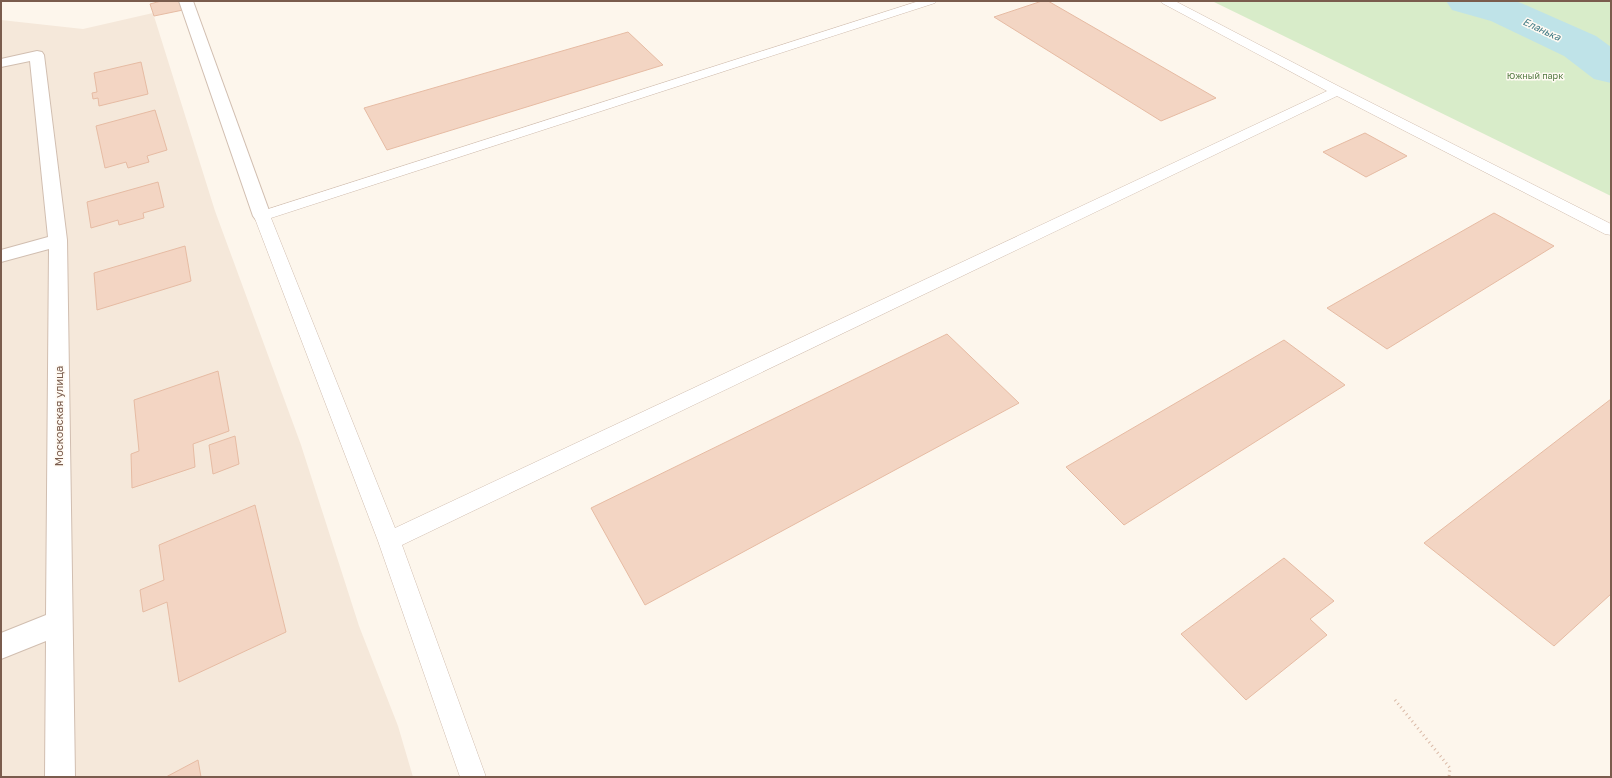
<svg xmlns="http://www.w3.org/2000/svg" width="1612" height="778" viewBox="0 0 1612 778" font-family="'Golos Text',sans-serif">
<rect width="100%" height="100%" fill="#fdf6ec"/>
<polygon fill="#f5e8da" points="153,13 215,211 301,445 359,626 398,726 413,777 1,777 1,20 83,29"/>
<polygon fill="#d8ecc9" points="1212,1 1611,1 1611,196"/>
<g fill="none" stroke-linecap="round" stroke-linejoin="round">
<polygon fill="#bfe3e8" fill-rule="evenodd" points="1446,1 1515,1 1521,3 1596,36 1611,47 1611,83 1594,79 1564,56 1491,21 1452,10"/>
</g>
<g fill="#f3d5c3" stroke="#e6bba3">
<polygon points="161,1 180,1 183,10 154,16 150,4"/>
<polygon points="1042,1 1048,1 1216,98 1161,121 994,17"/>
<polygon points="628,32 663,65 387,150 364,108"/>
<polygon points="141,62 148,94 99,106 98,98 93,99 92,93 97,92 94,73"/>
<polygon points="155,110 167,150 147,156 149,162 128,168 126,162 105,168 96,126"/>
<polygon points="1365,133 1407,156 1366,177 1323,152"/>
<polygon points="158,182 164,207 143,213 144,218 119,225 118,220 91,228 87,202"/>
<polygon points="1494,213 1554,246 1387,349 1327,308"/>
<polygon points="185,246 191,281 97,310 94,273"/>
<polygon points="947,334 1019,403 645,605 591,508"/>
<polygon points="1284,340 1345,385 1124,525 1066,467"/>
<polygon points="218,371 229,431 193,444 195,467 132,488 131,454 139,451 134,400"/>
<polygon points="1611,399 1611,594 1554,646 1424,543"/>
<polygon points="235,436 239,464 213,474 209,445"/>
<polygon points="255,505 286,632 179,682 167,602 143,612 140,590 164,580 159,545"/>
<polygon points="1284,558 1334,601 1310,619 1327,635 1246,700 1181,634"/>
<polygon points="198,760 201,777 166,777"/>
</g>
<g fill="none" stroke-linecap="round" stroke-linejoin="round">
<defs>
<polygon id="service" points="919,1 937,1 935,3 271,218 395,528 1327,91 1162,3 1160,1 1175,1 1342,88 1611,224 1611,235 1605,234 1337,96 402,545 486,777 460,777 378,541 254,216 256,213"/>
<g id="minor">
<polygon points="179,1 193,1 271,216 268,220 262,222 256,220 253,216"/>
<polygon points="37,51 42,52 44,55 67,240 75,777 45,777 46,641 1,659 1,633 46,615 49,249 1,262 1,250 48,237 30,61 1,67 1,59"/>
</g>
</defs>
<use href="#service" stroke="#d1beb0" stroke-width="1"/>
<use href="#minor" stroke="#d1beb0" stroke-width="2"/>
<polyline stroke="#d9b8a5" stroke-width="3" stroke-dasharray="1 3.5" stroke-linecap="butt" points="1395,700 1450,768 1449,777"/>
<use href="#service" fill="#fff" fill-rule="evenodd"/>
<use href="#minor" fill="#fff" fill-rule="evenodd"/>
</g>
<g text-anchor="middle" stroke-width="3" stroke-linejoin="round" paint-order="stroke">
<g font-size="9" fill="#537a41" stroke="#fffaf3">
<text x="1535" y="79">Южный парк</text>
</g>
<g font-size="10" font-style="italic" fill="#437c86" stroke="#fffaf3">
<text transform="translate(1542 29) rotate(25)" y="4">Еланька</text>
</g>
<g font-size="11" fill="#7a5c4d" stroke="#fffaf3">
<text transform="translate(59 416) rotate(-90)" y="4">Московская улица</text>
</g>
</g>
<rect width="1612" height="778" fill="none" stroke="#7a5c4d" stroke-width="4"/>
</svg>
